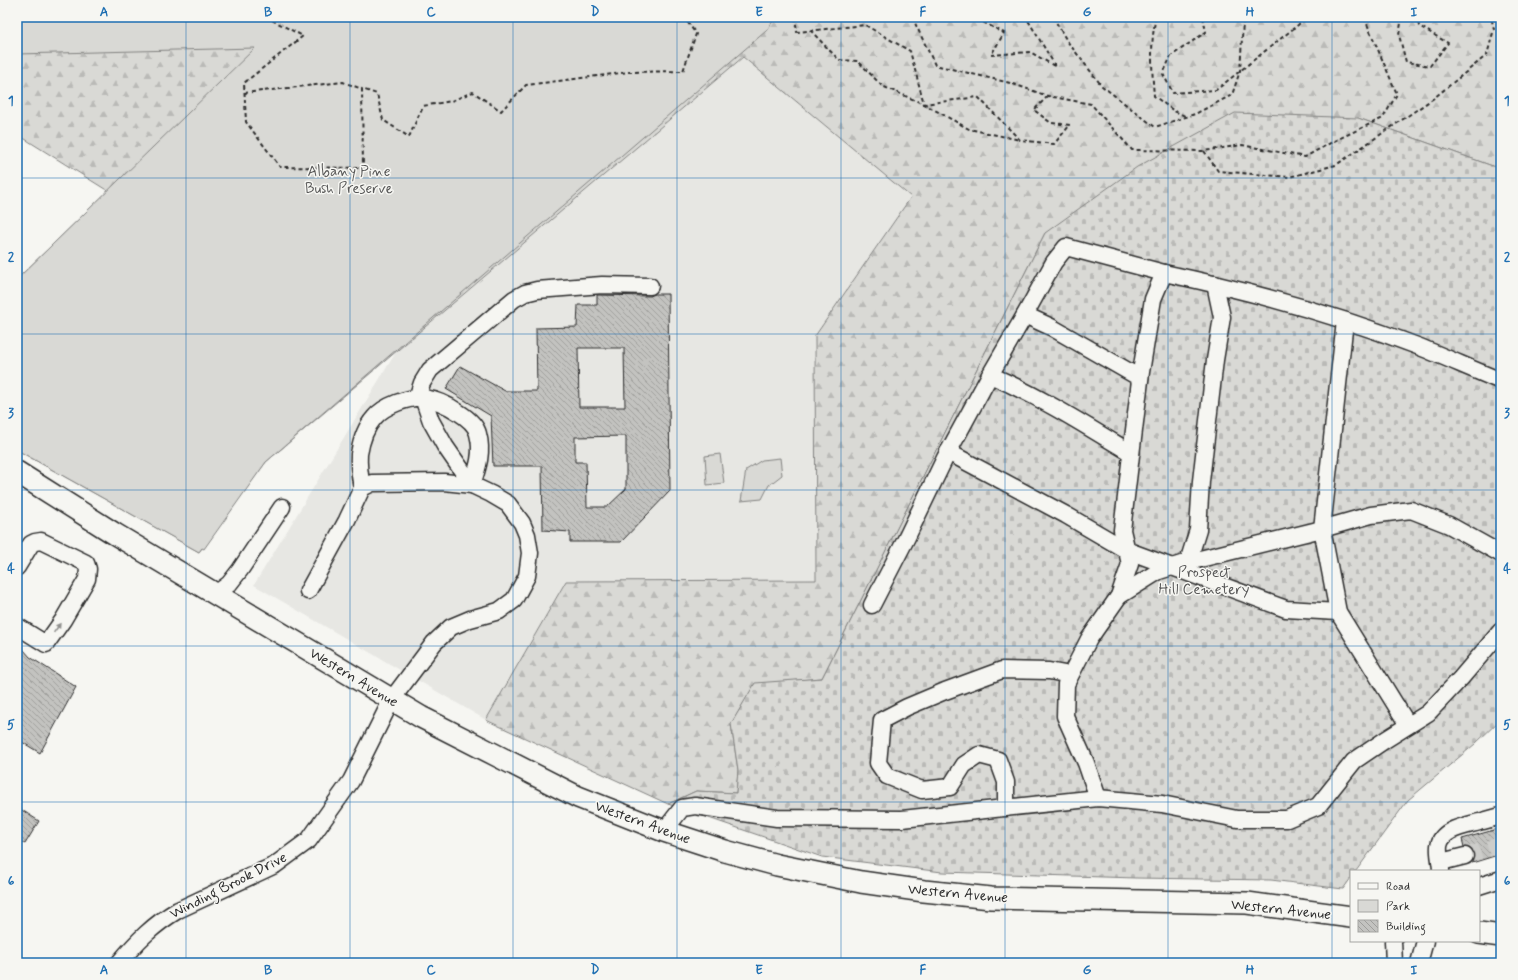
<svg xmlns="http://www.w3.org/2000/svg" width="1518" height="980" viewBox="0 0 1518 980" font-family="Mynerve,sans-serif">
<defs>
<pattern id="forest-firs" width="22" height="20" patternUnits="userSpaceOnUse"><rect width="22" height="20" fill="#d9d9d5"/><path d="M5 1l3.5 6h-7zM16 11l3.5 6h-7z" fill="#babab7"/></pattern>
<pattern id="cemetery-stones" width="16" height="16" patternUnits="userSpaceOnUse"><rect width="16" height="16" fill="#d9d9d5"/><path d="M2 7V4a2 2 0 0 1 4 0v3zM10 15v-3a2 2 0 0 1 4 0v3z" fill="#babab7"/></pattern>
<pattern id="building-back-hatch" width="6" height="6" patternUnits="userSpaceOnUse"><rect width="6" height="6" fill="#c3c3c0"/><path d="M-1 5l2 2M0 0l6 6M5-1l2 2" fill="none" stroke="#9f9f9c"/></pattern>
</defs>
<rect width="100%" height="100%" fill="#f6f6f2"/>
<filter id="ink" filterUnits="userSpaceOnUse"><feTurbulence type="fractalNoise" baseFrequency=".025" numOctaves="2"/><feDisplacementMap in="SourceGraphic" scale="8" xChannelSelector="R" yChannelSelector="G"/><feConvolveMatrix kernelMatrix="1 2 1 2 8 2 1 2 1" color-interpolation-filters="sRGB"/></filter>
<g filter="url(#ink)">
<polygon fill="#e7e7e3" points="743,57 911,197 815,336 816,580 566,581 486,720 254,585 415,321"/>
<polygon fill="url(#forest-firs)" stroke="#828280" points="17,17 1501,17 1501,169 1358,118 1045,233 822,678 755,684 731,724 738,770 736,793 696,791 668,804 486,720 566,581 816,580 815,336 911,197 743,57 266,462 199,552 17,450 17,279 108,191 17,134"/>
<polygon fill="url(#cemetery-stones)" stroke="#828280" points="1235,113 1358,118 1501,169 1501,719 1475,744 1408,800 1356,871 1351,871 1351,878 1343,889 1271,880 1136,878 942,872 822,857 668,804 696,791 736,793 738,770 731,724 755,683 822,678 1045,233 1137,167"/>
<g fill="#d9d9d5" stroke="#828280">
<polygon points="17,17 776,17 766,31 266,462 204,549 202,548 199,552 17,450 17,279 255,48 17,54"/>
<polygon points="720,454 724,483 707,485 705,456"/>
<polygon points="780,458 782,475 769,485 762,499 741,501 746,470 762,460"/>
</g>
<g fill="url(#building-back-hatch)" stroke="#2b2b2b" fill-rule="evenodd">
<path d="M655,294H668L670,491L621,542H570V532L543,530L542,466H493L491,416L446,389L460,366L505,391H537L536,328L577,327L578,305H597V295L650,296ZM578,348H624L625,407H579ZM626,436V489L607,507H587L586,462H575V437Z"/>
<polygon points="17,642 30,657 76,687 40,753 17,739"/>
<polygon points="17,807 39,821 25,844 17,839"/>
<polygon points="1501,828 1501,854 1472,863 1474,858 1474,853 1472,849 1464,847 1462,839"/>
</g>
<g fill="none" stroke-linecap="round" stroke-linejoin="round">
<polyline stroke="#cdcdca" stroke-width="16" stroke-dasharray="16 8" stroke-linecap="butt" points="1465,856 1501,845"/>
<defs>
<g id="minor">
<polyline points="1025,315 1051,327 1140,378"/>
<polyline points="1345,321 1322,529 1338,612 1408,725"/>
<path d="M990,375C1039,396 1085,425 1131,453"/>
<polyline points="417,398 422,383 430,370 514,299 525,293 537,290 602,285 650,286"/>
<polyline points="423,398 431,421 445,446 472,485"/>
<polyline points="948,452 1066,515 1126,550 1286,609 1338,612"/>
<path d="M362,488C360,477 358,466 359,454C361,442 366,427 374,418C383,406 410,396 424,398C437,400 448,405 458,412C466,417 476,424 478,434C483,452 478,467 472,485"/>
<polyline points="1188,562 1198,530 1201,481 1215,360 1222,317 1215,284"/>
<polyline points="17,567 31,544 35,542 41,541 86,563 88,569 87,579 63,620 46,644 17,626"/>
<polyline points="214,593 221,590 229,584 240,570 282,507"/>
<polyline points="1119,596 1159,571 1188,562 1322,529 1371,515 1411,510 1449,525 1501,554"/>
<polyline points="872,605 907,537 945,458 990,375 1022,320 1054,262 1066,247 1164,273"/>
<path d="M1098,798L1086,763L1065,716L1066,684L1089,639L1119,596L1130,564L1122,530L1141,372L1153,299L1164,273C1250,291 1337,315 1420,347C1447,358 1474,370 1501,381"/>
<polyline points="1006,808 1006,782 998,760 979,755 964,765 950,787 922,790 887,776 878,763 882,720 907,707 945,691 1002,670 1049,671 1070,675"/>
<polyline points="1483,821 1501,816"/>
<polyline points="664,831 682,808 695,806 777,818 902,819 1098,798 1162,804 1237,819 1287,819 1318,806 1354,761 1385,740 1428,713 1461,678 1501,631"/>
<polyline points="1441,862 1465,856"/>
<path d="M1441,871C1441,863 1438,854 1439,846C1441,829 1466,826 1479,822"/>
<polyline points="1479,886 1501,879"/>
<polyline points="1393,941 1394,963"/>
<path d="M119,963C137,941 153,925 178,910L275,865L309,840L351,781L392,699L434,643L451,627L470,619L499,611L514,600L527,576L530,553L527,535L522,523L508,504L491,494L472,485L444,482L372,483L362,488L347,520L308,591"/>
<polyline points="1419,963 1425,941"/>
</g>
<g id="major">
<polyline points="17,472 115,534 421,717 578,797 664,831 725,851 777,865 861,882 924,891 991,898 1247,903 1351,917"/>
<polyline points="1479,933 1501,936"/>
</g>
</defs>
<use href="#minor" stroke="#2b2b2b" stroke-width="19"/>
<use href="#major" stroke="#2b2b2b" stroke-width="24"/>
<g stroke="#2b2b2b" stroke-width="2" stroke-dasharray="4 3" stroke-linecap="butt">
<polyline points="266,17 303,36 244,83 246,122 280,167 363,168 362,89 377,94 383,120 409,137 423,106 451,101 473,92 501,111 526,85 629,72 683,71 696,34 684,17"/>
<polyline points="795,17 797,32 865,25 910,51 924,104 978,97 1020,140 1054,144 1070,125 1051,123 1034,110 1048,96"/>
<polyline points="914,17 914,21 935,65 1010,83 1048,96 1091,104 1132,150 1204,151 1242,145 1305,157 1334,141 1383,118 1397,94 1364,17"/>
<polyline points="969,17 977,19 980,17"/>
<polyline points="1053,17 1067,41 1102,86 1155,127 1195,114 1232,95 1240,71 1243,22 1250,17"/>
<path d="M1156,17C1150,43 1152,70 1154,96L1174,111L1185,116"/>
<polyline points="1203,17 1206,32 1171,56 1163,74 1173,93 1216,90 1308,17"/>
<polyline points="1402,17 1399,35 1406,62 1430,66 1448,43 1419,26 1417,17"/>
<polyline points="977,19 1004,33 991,55 1030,52 1056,67 1026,17"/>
<polyline points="810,30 839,60 858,61 882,86 924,104 969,129 1020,140"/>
<polyline points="244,93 343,82 362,89"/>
<polyline points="1204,151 1218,171 1289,177 1336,165 1434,98 1487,55 1494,29 1491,17"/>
</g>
<use href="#minor" stroke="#f6f6f2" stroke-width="16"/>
<use href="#major" stroke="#f6f6f2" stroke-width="21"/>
</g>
<defs><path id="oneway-solid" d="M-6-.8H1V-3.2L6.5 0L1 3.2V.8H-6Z"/></defs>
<use fill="#90908e" href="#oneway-solid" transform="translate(57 628) rotate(-55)"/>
</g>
<path fill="none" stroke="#1f6fb2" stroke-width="1" stroke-opacity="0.55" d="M186,17V963M350,17V963M513,17V963M677,17V963M841,17V963M1005,17V963M1168,17V963M1332,17V963M17,178H1501M17,334H1501M17,490H1501M17,646H1501M17,802H1501"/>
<g text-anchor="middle" stroke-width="3" stroke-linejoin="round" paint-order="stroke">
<g font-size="15" fill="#565656" stroke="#f6f6f2">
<text x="349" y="176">Albany Pine<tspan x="349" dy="17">Bush Preserve</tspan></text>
<text x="1204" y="577">Prospect<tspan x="1204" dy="17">Hill Cemetery</tspan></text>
</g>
<g font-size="15" fill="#2b2b2b" stroke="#f6f6f2">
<text transform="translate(354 677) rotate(31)" y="5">Western Avenue</text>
<text transform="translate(643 822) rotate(20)" y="5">Western Avenue</text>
<text transform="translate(228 885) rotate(-27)" y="5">Winding Brook Drive</text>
<text transform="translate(958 893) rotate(5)" y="5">Western Avenue</text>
<text transform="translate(1281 909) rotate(6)" y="5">Western Avenue</text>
</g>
</g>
<rect width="1518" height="980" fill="none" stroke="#f6f6f2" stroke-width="44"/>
<rect x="1350" y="870" width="130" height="72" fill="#f6f6f2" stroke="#a5a5a2"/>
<rect x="1358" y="883" width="20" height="6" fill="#f6f6f2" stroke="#a5a5a2"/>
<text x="1386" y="890" font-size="12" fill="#2b2b2b">Road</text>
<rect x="1358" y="900" width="20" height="12" fill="#d9d9d5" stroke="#a5a5a2"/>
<text x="1386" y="910" font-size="12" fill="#2b2b2b">Park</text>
<rect x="1358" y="920" width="20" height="12" fill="url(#building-back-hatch)" stroke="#a5a5a2"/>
<text x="1386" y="930" font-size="12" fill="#2b2b2b">Building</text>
<rect x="22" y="22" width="1474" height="936" fill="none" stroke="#1f6fb2" stroke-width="1.5"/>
<g font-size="13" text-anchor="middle" font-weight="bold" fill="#1f6fb2">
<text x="104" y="16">A</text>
<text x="268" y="16">B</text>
<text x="431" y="16">C</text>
<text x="595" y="16">D</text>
<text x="759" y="16">E</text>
<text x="923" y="16">F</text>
<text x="1087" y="16">G</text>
<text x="1250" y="16">H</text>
<text x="1414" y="16">I</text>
<text x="11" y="105">1</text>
<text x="1507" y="105">1</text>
<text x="11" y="261">2</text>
<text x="1507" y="261">2</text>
<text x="11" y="417">3</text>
<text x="1507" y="417">3</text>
<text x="11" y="573">4</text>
<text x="1507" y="573">4</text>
<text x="11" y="729">5</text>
<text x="1507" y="729">5</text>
<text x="11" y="885">6</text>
<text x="1507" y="885">6</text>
<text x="104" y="974">A</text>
<text x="268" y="974">B</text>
<text x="431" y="974">C</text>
<text x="595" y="974">D</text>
<text x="759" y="974">E</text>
<text x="923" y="974">F</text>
<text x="1087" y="974">G</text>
<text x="1250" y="974">H</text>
<text x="1414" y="974">I</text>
</g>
</svg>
